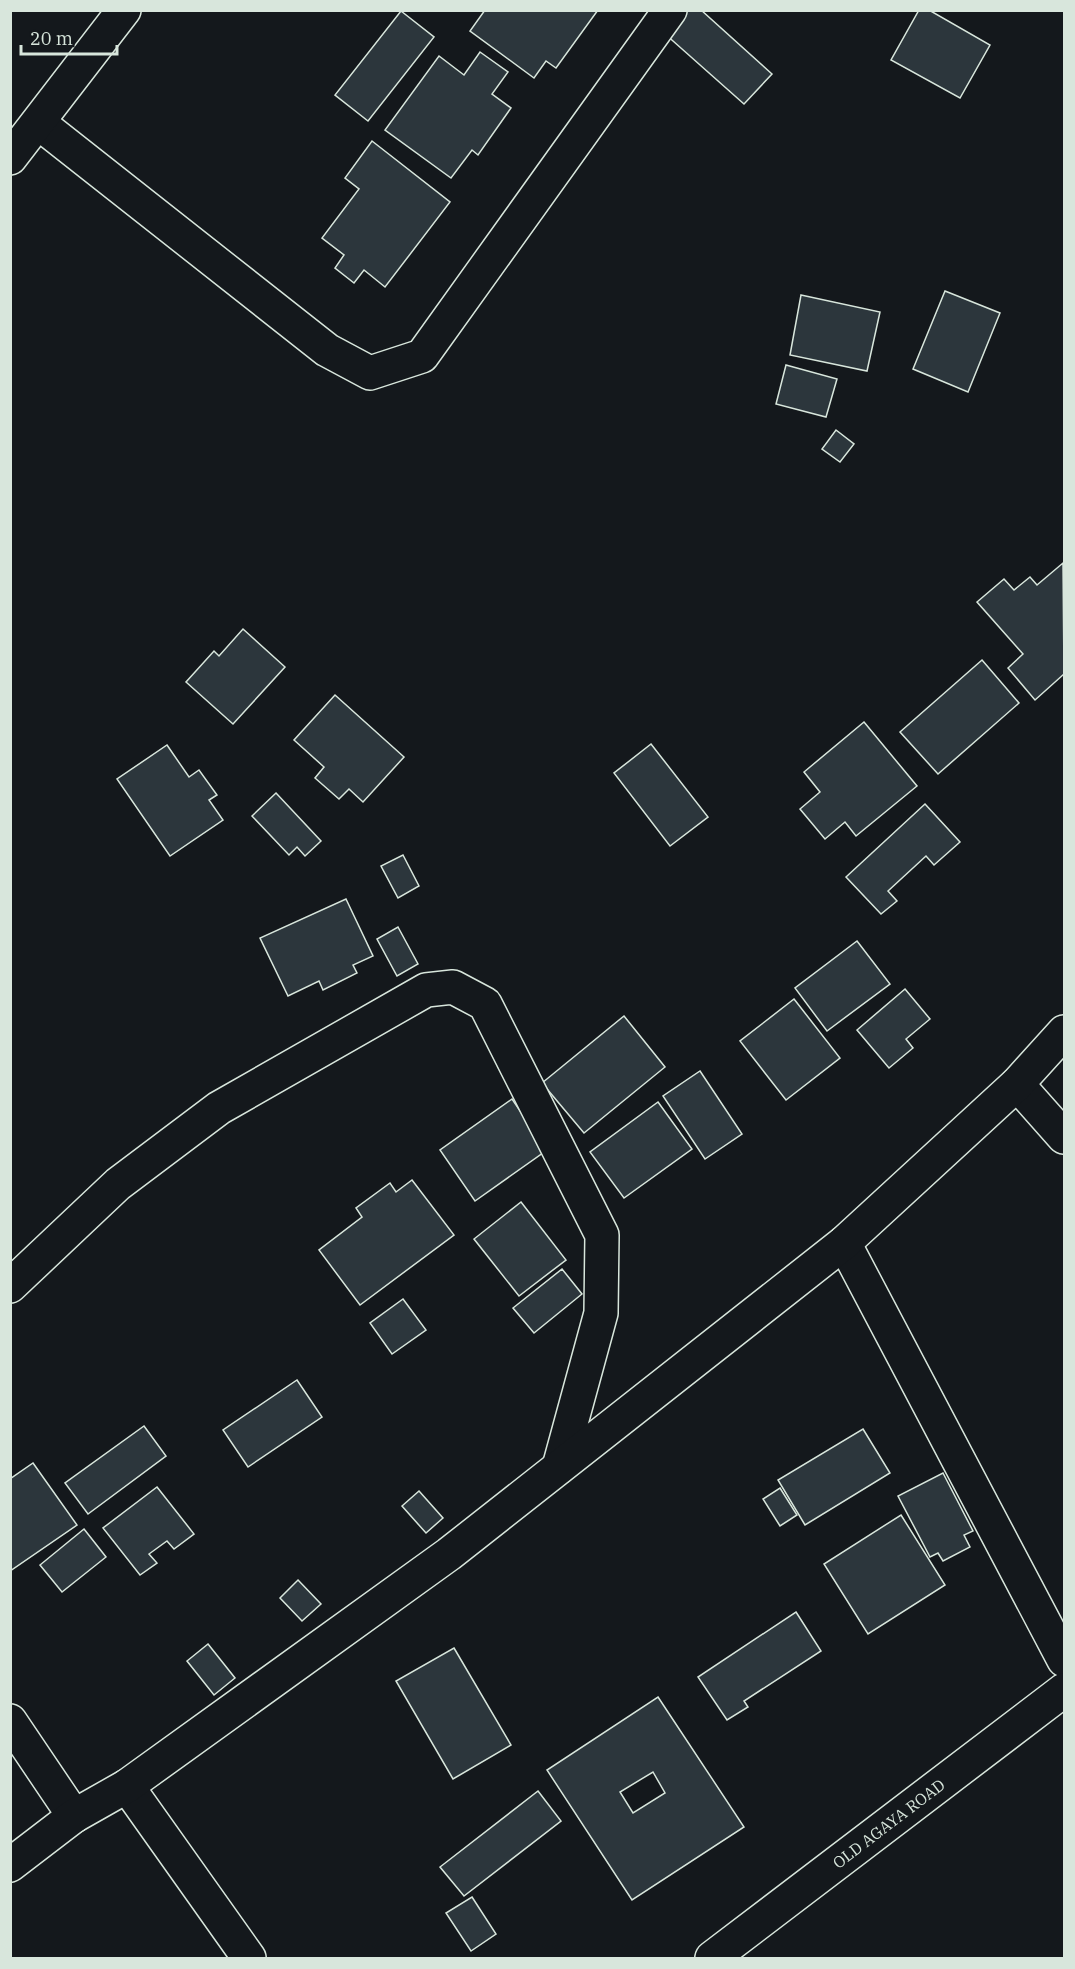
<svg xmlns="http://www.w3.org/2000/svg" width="1075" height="1969" viewBox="0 0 1075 1969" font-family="'IBM Plex Serif',serif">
<rect width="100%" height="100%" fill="#14181c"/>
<g fill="#2c363c" stroke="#d8e6dc" stroke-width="1.5" fill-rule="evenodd">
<polygon points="485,10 598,10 556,68 546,61 534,78 470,31"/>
<polygon points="684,10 701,10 772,74 744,104 664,33"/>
<polygon points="919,10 929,10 990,45 960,98 891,60"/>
<polygon points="401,11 434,37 368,121 335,95"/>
<polygon points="480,52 508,72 492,94 511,108 478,155 472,150 451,178 385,130 439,56 464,75"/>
<polygon points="372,141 450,202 385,287 364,270 354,283 335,268 344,255 322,238 359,189 345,178"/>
<polygon points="945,291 1000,313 968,392 913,369"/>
<polygon points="801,295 880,312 867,371 790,355"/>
<polygon points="786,365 837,379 826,417 776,404"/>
<polygon points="836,430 854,444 840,462 822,449"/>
<polygon points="1063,563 1064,674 1035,700 1008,668 1023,654 977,602 1004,579 1014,590 1030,577 1037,585"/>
<polygon points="243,629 285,667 233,724 186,682 214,651 219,656"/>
<polygon points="982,660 1019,703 938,774 900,732"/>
<polygon points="335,695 404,757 363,802 349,789 339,799 315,778 324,767 294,740"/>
<polygon points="864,722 917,786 856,836 845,822 825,839 800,809 820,792 804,772"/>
<polygon points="651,744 708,817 670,846 614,773"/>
<polygon points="167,745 189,777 199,770 217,795 209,800 223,820 170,856 117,779"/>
<polygon points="276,793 321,841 305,856 297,847 289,855 252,816"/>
<polygon points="925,804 960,842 934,865 926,856 888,891 897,901 881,914 846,877"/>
<polygon points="403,855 419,886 398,898 381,866"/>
<polygon points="346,899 373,956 353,965 357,973 323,990 319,981 288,996 260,938"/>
<polygon points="398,927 418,964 397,976 377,939"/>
<polygon points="857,941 890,984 827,1031 795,988"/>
<polygon points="905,989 930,1019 906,1039 913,1048 889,1068 857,1030"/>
<polygon points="794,999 840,1058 786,1100 740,1041"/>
<polygon points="624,1016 665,1067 584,1133 542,1083"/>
<polygon points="700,1071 742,1134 705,1159 663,1096"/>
<polygon points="512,1099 547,1150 475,1201 440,1150"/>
<polygon points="658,1102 692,1149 624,1198 590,1152"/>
<polygon points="412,1180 454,1235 360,1305 319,1250 362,1217 356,1208 390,1183 396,1192"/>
<polygon points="521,1202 566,1260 519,1296 474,1239"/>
<polygon points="562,1269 582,1294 534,1333 513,1308"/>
<polygon points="403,1299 426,1330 392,1354 370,1323"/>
<polygon points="297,1380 322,1417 248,1467 223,1430"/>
<polygon points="144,1426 166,1456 88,1514 65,1483"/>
<polygon points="863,1429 890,1473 805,1525 778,1480"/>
<polygon points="33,1463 77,1525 10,1571 10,1479"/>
<polygon points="943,1473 973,1531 964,1535 970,1547 943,1561 938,1553 930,1557 898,1496"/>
<polygon points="157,1487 194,1534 174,1549 167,1541 149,1554 157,1563 140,1575 103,1528"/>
<polygon points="780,1488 797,1515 780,1526 763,1499"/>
<polygon points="419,1491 443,1518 426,1533 402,1506"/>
<polygon points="901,1515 945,1585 868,1634 824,1564"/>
<polygon points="84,1529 106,1557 62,1592 40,1565"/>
<polygon points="298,1580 321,1604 302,1621 280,1598"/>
<polygon points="796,1612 821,1651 744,1701 748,1707 727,1720 698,1677"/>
<polygon points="208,1644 235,1678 214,1695 187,1661"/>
<polygon points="454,1648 511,1745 453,1779 396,1681"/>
<path d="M658,1697L744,1827L632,1900L547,1770ZM653,1772L665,1793L633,1813L620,1792Z"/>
<polygon points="538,1791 561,1821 464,1896 440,1867"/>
<polygon points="472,1897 496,1934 471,1951 446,1913"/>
</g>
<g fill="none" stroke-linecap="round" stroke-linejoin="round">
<defs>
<g id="minor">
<polyline points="39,123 327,350 370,373 422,356 670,10"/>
<polyline points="10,158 124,10"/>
<polyline points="1017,1084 1064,1137"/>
<polyline points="844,1243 1064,1660"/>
<polyline points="10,1286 118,1184 219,1108 426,990 453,987 485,1004 602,1235 601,1313 559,1467"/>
<polyline points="10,1721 74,1816"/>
<polyline points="127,1786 249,1958"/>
<polyline points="10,1865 74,1816 127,1786 449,1554 844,1243 1017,1084 1064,1032"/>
<path id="s1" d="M712,1958L1064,1690"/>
</g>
</defs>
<use href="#minor" stroke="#d8e6dc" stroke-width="36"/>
<use href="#minor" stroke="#14181c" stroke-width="33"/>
</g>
<g text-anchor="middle" stroke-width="4.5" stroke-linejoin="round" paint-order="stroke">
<g font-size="16" fill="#d8e6dc" stroke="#14181c">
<text dy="6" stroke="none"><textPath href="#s1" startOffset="222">OLD AGAYA ROAD</textPath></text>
</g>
</g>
<rect width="1075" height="1969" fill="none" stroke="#d8e6dc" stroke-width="24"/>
<path d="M21 45v9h96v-9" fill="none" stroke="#d8e6dc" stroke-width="3"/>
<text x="30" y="45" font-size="18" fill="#d8e6dc" stroke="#14181c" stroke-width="4.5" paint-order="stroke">20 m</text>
</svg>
